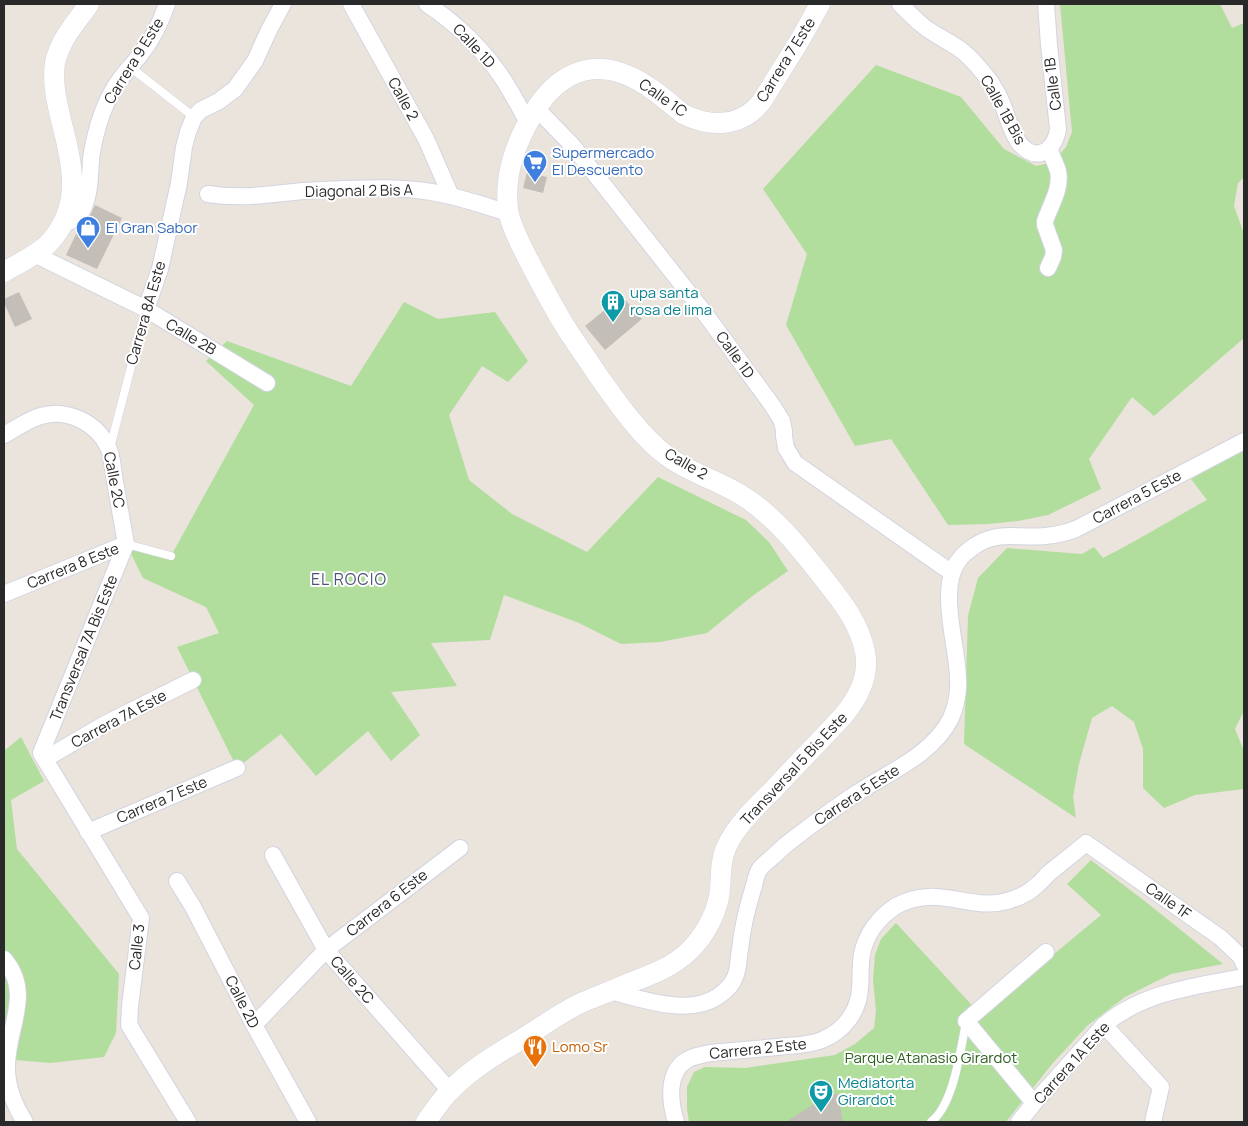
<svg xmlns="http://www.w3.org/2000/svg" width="1248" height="1126" viewBox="0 0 1248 1126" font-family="Manrope,sans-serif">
<rect width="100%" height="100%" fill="#eae4dc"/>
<g fill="#b1dd9d">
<polygon points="1060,4 1220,4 1232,28 1244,23 1244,177 1238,183 1234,206 1244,234 1244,338 1154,416 1132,397 1089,459 1101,489 1048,515 1018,521 988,524 948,525 891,439 855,446 786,325 807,254 763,189 876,65 961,97 1004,149 1036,166 1053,162 1066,147 1072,132"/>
<polygon points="404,302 438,319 495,312 528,361 508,382 482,366 449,415 469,480 512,514 587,552 658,477 746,520 769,542 788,571 751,597 707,633 660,642 621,644 579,623 504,595 490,640 431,643 457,686 391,692 420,735 391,761 368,731 316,776 281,734 237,768 177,647 219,633 206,607 143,578 126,544 171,556 254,405 206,361 227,341 351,386"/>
<path d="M1244,450V711L1235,729L1244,751V789L1195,795L1164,808L1143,788V749L1134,722L1112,706L1092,718L1079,764L1073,797L1076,818L964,744L968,616L978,578L1007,548L1082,554L1094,547L1103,558C1139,540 1172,519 1207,500L1191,479Z"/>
<polygon points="21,737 44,781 11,800 17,849 119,974 116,1033 104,1057 50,1063 4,1059 4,751"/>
<polygon points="1091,860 1151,906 1223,964 1171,974 1125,997 1087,1026 1052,1064 1006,1122 689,1122 687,1109 687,1087 694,1072 705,1067 745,1068 835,1055 855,1044 874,1028 876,1010 873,980 875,955 881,939 896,923 981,1015 1101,915 1067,884"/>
</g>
<g fill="#c3beb8">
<polygon points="527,172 547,177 543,193 523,188"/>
<polygon points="95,205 122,218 97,269 66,255 79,228 89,218"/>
<polygon points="19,292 32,319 15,327 4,303 4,299"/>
<polygon points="622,296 642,319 605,350 585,326"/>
<polygon points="838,1093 843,1122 786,1122 814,1104"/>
</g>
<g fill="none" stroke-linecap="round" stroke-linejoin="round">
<defs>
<g id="service">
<polyline points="130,67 194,117"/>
<polyline points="110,448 146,309"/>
<polyline points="126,544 171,556"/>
<path d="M931,1122C954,1104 960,1051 966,1023"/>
</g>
<g id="minor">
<polyline points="351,4 426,139 451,196"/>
<path d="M427,4C457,24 483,49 503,79C512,93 520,108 528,123"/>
<path d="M900,4C907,11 915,19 922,25C934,35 949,41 961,50C973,59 983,72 992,84C995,90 999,95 1001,101C1008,116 1013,143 1028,151C1044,160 1056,144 1058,129L1049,45L1046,4"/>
<polyline points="536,108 572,145 703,311 772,405 782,421 784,431 784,436 786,448 795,463 952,573"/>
<path d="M208,194C238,199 264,195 294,192C311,190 327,190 344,189C373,188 402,187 431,192C457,196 483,205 508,213"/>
<path d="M62,224C71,222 79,217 83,209C90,194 90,176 91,160C92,148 95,137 98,126C103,109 110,92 121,78C128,69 136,61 143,51C154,37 161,21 167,4"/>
<polyline points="34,254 146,309 267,383"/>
<path d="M1048,268L1053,257L1054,250L1045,225V221C1050,206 1062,188 1058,171C1056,164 1052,156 1049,149"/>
<polyline points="146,309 160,269 179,183 184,147 188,132 194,117 201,110 219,101 235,89 255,61 269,30 283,4"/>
<path d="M4,435C15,429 29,419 41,416C67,408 97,423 108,447C112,455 113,467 114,476C118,499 122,522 126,544"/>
<polyline points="126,544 41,753 141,918 130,1006 129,1025 188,1122"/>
<polyline points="4,594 126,544"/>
<polyline points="45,759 105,724 193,680"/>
<polyline points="88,832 237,768"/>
<polyline points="273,855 326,950 450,1091"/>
<polyline points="177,881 193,907 254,1025 308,1122"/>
<path d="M4,959C34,994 6,1029 7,1068C7,1088 14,1105 25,1122"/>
<path d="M610,991C641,999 688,1016 717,997C724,992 732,986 735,977C739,969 738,959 740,950C742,930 747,908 753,889C755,883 756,875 759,870C762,865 774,856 779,851C788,842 799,835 809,827C824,816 839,805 854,795C887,773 933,755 951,718C956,706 959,693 958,679C958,647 937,588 959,560C963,554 970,549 976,545C1001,530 1020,539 1045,536C1056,535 1066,533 1076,529L1244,441"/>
<polyline points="254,1025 326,950 460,848"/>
<polyline points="1104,1025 1161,1087 1153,1122"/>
<polyline points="1034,1103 966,1021 1046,952"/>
<path d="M676,1122C670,1103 666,1072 687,1060C693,1056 702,1055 710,1053C732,1051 755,1049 777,1047C792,1045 808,1046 822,1040C844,1031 859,1011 860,988C861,977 860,965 862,954C866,934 879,917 896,906C937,883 969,912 1007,901C1018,898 1029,893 1037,885C1041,882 1044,878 1048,874C1060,864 1073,854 1086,843L1221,938L1241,957L1244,964"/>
<path d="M1019,1122L1034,1103L1104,1025C1143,992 1196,986 1244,977"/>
</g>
<g id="tertiary">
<path d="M4,272C16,265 40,253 49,243C82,207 73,166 62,124C57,103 52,84 55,63C60,39 76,23 89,4"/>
<path d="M426,1122C433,1112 440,1101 449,1092C470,1069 499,1053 525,1037C544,1025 563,1011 583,1002C600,995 616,989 632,982C653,974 672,967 688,952C703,938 715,917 719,897C722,881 719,863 726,848C736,825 756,807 773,790C796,765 820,741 843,716C858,698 870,676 865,652C859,621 839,598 821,575C797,545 778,520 746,498C721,481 691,474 667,456C641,437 616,401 597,374C586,357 574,341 563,323C551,303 540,282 529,261C522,247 510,225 508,209C504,173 516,142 534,112C556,76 589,58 629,76C648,84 667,101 683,114C711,128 742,127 762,101L800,40L820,4"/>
</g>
</defs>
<use href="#service" stroke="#d2d4e1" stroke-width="9"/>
<use href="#minor" stroke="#d2d4e1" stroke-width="18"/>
<use href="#tertiary" stroke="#d2d4e1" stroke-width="21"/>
<use href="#service" stroke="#fff" stroke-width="8"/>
<use href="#minor" stroke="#fff" stroke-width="16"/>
<use href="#tertiary" stroke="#fff" stroke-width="20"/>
</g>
<defs>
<symbol id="supermarket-pin" viewBox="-11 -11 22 30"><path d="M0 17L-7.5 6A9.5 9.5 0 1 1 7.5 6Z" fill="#3f7fe0" stroke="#fff"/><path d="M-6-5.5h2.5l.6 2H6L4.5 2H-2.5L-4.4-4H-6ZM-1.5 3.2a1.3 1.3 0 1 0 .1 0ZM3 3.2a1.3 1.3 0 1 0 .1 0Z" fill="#fff"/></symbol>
<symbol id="shop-pin" viewBox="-11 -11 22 30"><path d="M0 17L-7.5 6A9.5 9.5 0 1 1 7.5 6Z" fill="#3f7fe0" stroke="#fff"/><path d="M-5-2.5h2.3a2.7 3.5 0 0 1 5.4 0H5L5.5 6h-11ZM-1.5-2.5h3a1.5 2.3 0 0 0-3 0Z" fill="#fff"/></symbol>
<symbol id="building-pin" viewBox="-11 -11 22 30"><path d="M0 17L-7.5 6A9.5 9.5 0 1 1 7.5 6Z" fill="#0f9aa8" stroke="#fff"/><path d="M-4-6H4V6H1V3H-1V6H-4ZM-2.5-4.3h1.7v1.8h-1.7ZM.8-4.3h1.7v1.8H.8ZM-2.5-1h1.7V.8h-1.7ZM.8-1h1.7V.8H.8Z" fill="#fff"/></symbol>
<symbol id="restaurant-pin" viewBox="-11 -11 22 30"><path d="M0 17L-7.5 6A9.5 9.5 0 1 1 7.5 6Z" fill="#e8710a" stroke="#fff"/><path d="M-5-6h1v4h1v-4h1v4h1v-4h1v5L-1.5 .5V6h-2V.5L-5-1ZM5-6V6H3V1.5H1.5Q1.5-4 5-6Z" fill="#fff"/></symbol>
<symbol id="theatre-pin" viewBox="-11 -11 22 30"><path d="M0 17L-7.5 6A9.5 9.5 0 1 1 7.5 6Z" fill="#0f9aa8" stroke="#fff"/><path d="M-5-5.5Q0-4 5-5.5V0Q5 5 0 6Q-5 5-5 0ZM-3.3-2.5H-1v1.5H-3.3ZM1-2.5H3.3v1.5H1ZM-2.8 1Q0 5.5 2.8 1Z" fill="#fff"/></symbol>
</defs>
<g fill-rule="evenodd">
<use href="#supermarket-pin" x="521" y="148" width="28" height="38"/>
<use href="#shop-pin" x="74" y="214" width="28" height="38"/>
<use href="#building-pin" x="599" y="288" width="28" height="38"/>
<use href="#restaurant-pin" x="521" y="1033" width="28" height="38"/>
<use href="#theatre-pin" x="807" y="1078" width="28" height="38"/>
</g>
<g text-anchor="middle" stroke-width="4" stroke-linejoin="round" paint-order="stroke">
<g font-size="15" fill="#292929" stroke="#fff">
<text transform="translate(474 46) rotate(47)" y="5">Calle 1D</text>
<text transform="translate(786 60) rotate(-58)" y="5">Carrera 7 Este</text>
<text transform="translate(134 61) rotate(-58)" y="5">Carrera 9 Este</text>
<text transform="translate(1053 84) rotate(-97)" y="5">Calle 1B</text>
<text transform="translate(663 98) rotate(35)" y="5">Calle 1C</text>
<text transform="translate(403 99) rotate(61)" y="5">Calle 2</text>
<text transform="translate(1003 110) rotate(61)" y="5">Calle 1B Bis</text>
<text transform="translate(359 191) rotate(-1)" y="5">Diagonal 2 Bis A</text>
<text transform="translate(146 313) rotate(-74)" y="5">Carrera 8A Este</text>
<text transform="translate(191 337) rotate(31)" y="5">Calle 2B</text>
<text transform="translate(735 355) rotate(54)" y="5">Calle 1D</text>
<text transform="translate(686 464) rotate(30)" y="5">Calle 2</text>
<text transform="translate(114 480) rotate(79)" y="5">Calle 2C</text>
<text transform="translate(1137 497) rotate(-28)" y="5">Carrera 5 Este</text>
<text transform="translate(73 566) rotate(-22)" y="5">Carrera 8 Este</text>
<text transform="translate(84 648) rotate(-68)" y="5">Transversal 7A Bis Este</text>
<text transform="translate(119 719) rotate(-28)" y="5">Carrera 7A Este</text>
<text transform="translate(794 769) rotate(-47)" y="5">Transversal 5 Bis Este</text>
<text transform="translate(857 795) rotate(-33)" y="5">Carrera 5 Este</text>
<text transform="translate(162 800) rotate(-23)" y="5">Carrera 7 Este</text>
<text transform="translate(1168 901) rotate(35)" y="5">Calle 1F</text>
<text transform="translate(387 903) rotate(-38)" y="5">Carrera 6 Este</text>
<text transform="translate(137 947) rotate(-84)" y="5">Calle 3</text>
<text transform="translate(352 980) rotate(49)" y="5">Calle 2C</text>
<text transform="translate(242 1002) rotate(63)" y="5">Calle 2D</text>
<text transform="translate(758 1049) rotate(-6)" y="5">Carrera 2 Este</text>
<text transform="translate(1072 1063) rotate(-48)" y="5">Carrera 1A Este</text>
</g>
<g font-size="15" fill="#366cbe" stroke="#fff" text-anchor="start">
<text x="552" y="158">Supermercado<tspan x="552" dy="17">El Descuento</tspan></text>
<text x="106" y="233">El Gran Sabor</text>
</g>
<g font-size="15" fill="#0d838f" stroke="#fff" text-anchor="start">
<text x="630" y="298">upa santa<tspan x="630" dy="17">rosa de lima</tspan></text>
<text x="838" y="1088">Mediatorta<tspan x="838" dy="17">Girardot</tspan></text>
</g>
<g font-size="15" fill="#c56008" stroke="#fff" text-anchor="start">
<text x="552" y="1052">Lomo Sr</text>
</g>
<g font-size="15" fill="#2c601f" stroke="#fff">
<text x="931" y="1063">Parque Atanasio Girardot</text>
</g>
<g font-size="16" letter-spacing="1" fill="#4d5476" stroke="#fff">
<text x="349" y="585">EL ROCIO</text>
</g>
</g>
<rect width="1248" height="1126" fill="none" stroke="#292929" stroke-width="10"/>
</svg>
